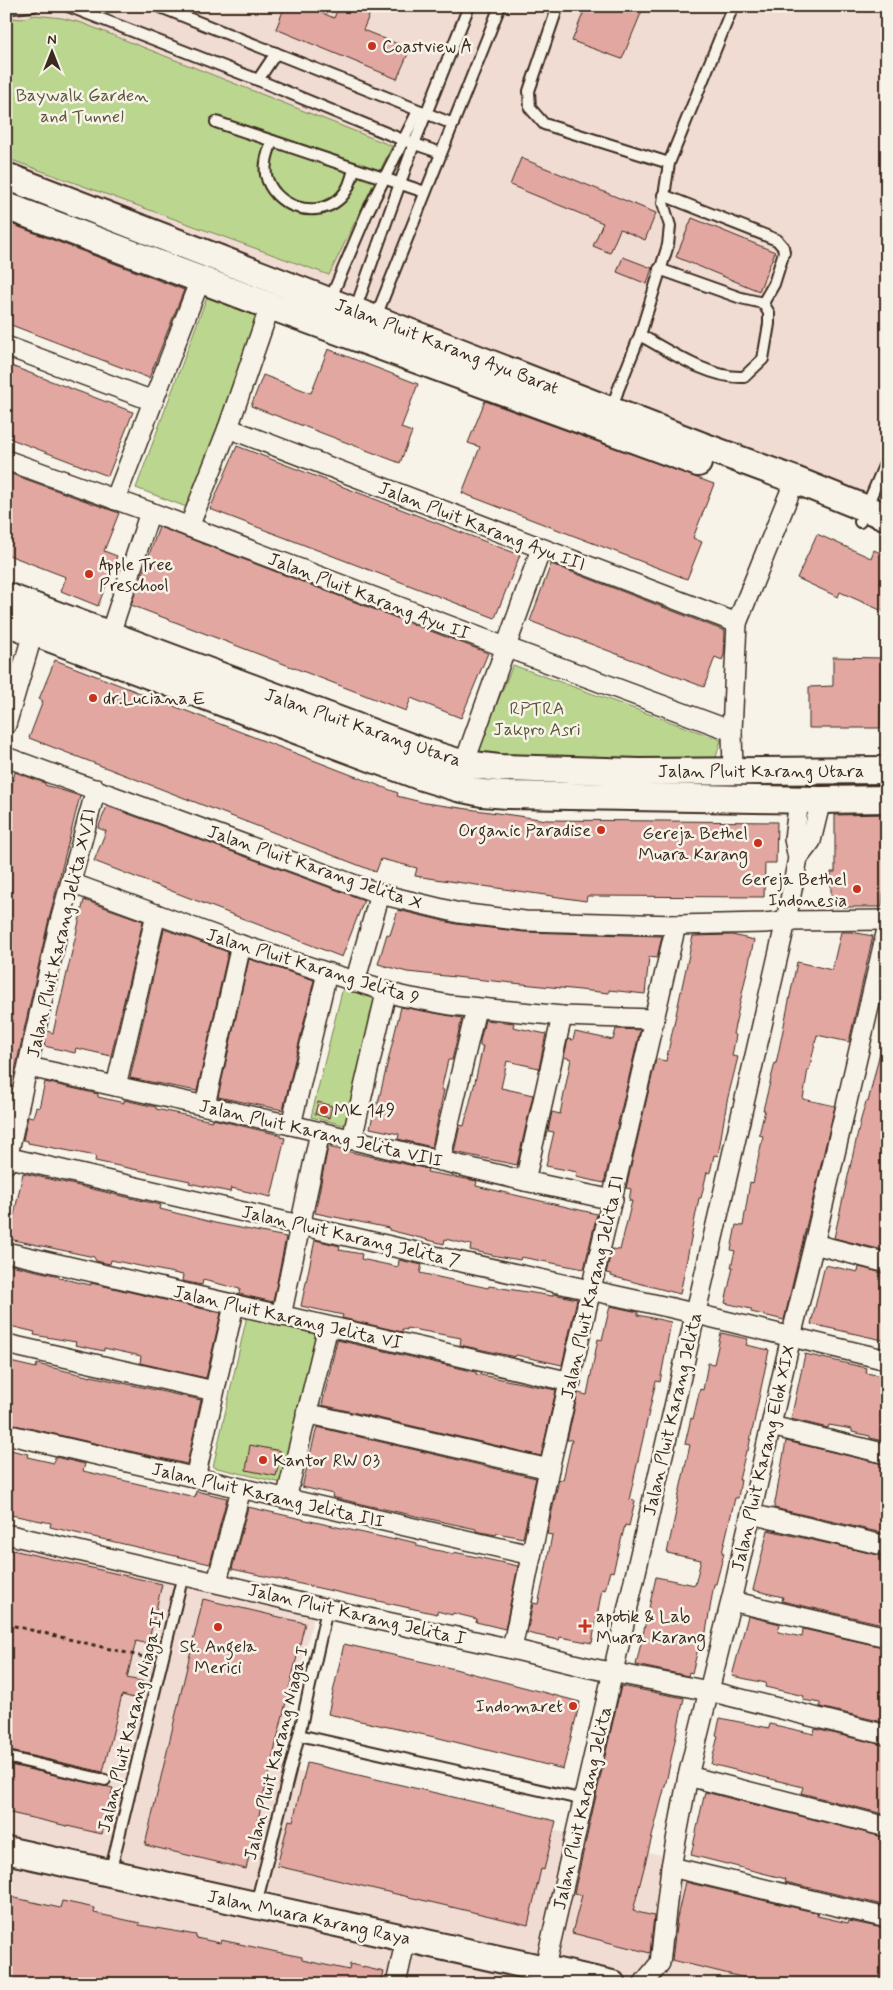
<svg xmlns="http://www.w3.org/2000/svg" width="893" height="1990" viewBox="0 0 893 1990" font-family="Mynerve,sans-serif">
<rect width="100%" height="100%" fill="#f7f3e8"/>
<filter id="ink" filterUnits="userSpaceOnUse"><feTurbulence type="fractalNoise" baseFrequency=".02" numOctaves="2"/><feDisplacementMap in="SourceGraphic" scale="10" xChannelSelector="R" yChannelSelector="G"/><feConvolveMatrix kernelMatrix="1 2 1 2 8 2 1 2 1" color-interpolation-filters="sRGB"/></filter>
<g filter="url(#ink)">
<g fill="#f1dcd3">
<polygon points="6,6 887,6 887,502 402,319 6,166"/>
<polygon points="6,1537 317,1606 274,1766 887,1907 887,1984 202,1984 6,1939"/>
</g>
<g fill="#bbd78f" stroke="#7b8056">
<polygon points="35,15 62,18 82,23 392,146 329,275 6,158 6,17 21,19"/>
<polygon points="208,294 261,313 189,508 136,488"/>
<polygon points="513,665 721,740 715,761 473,760"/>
<polygon points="344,983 393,995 360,1129 311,1117"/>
<polygon points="247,1316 320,1332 286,1484 213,1467"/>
</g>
<g fill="#e2a7a1" stroke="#3b2a1e">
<polygon points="285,6 306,6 334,18 339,6 373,6 363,30 410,49 397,79 276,29"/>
<polygon points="586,6 644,6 622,59 572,41"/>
<polygon points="521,158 656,213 645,240 620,229 610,253 593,246 603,223 510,185"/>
<polygon points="692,218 775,252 759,291 676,257"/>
<polygon points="6,222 184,290 149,378 6,323"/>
<polygon points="623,257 652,268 647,284 617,272"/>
<polygon points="328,349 418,384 401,428 412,432 400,463 251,406 263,375 311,393"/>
<polygon points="6,364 133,412 108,476 6,437"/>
<polygon points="485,401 714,484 693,538 702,542 687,579 462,493 480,447 468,443"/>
<polygon points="237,446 520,555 495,618 210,509"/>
<polygon points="6,472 119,513 104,551 117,556 98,606 61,591 66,577 6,554"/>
<polygon points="159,527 488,653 461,718 411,698 406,711 131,605"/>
<polygon points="817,534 871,558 874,550 887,556 887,613 840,592 838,597 797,578"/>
<polygon points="551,564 725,631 724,655 722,660 715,657 704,687 530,621"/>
<polygon points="833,657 881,658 880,728 809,728 809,687 833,686"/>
<polygon points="55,660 398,793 397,796 425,803 547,820 777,822 776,863 765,863 764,897 587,896 586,901 415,876 417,868 381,859 376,872 29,738 43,701 39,699"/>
<polygon points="15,772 45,783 45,785 80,796 48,923 12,1084 6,1083 6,811"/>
<polygon points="107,806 364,900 342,957 94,861 106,831 98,828"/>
<polygon points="887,814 887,893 883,893 882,907 831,907 831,872 835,872 835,815"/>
<polygon points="84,900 143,921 111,1056 76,1048 75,1053 44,1046 47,1031 53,1033"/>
<polygon points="398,910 456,924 524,932 662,936 657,958 649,957 645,994 609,990 609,993 407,972 378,964 387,934 390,935"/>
<polygon points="164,929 228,952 197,1091 130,1078"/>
<polygon points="841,932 851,932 873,936 849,1042 817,1035 809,1070 808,1069 803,1099 835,1106 784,1320 751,1312 751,1309 725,1303 733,1267 731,1267 735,1251 731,1250 736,1225 743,1226 750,1182 753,1183 763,1136 759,1135 765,1110 763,1110 775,1063 776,1064 797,962 832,970"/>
<polygon points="732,935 754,940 733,1034 736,1035 732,1056 738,1057 727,1101 718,1156 714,1155 710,1173 707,1172 701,1198 699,1198 680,1294 611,1276 612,1274 606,1273 612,1249 620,1250 632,1201 629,1201 631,1189 626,1188 656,1059 666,1061 693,936"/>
<polygon points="249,959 314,980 283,1110 218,1097"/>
<polygon points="401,1007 462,1018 452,1060 448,1060 441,1090 444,1090 432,1147 398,1139 399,1134 370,1128 376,1103 378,1103"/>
<polygon points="485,1020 514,1023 513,1027 546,1034 539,1068 507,1061 501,1088 533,1095 517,1165 454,1152 460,1125 464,1126 475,1082 483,1046 480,1046 480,1041"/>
<polygon points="616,1029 640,1030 604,1183 576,1177 577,1172 546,1166 554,1132 548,1131 552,1112 560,1114 571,1059 564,1057 568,1039 573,1040 575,1032 613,1040"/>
<polygon points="882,1044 887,1045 887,1251 834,1238 861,1119 866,1102 868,1102"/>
<polygon points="45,1082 98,1094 98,1097 124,1103 124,1100 156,1107 156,1109 212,1121 213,1119 280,1135 280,1137 285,1138 271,1197 231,1188 230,1192 189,1183 190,1181 95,1161 96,1156 28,1143 28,1141 23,1140 28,1116 33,1117 36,1107 39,1108"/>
<polygon points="318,1102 332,1106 329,1118 315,1114"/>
<polygon points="328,1147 428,1169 427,1172 477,1181 476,1186 597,1214 584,1269 521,1257 520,1260 497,1256 470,1250 471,1245 445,1239 444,1244 389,1230 389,1228 315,1213"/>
<polygon points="23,1173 161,1205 160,1209 215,1223 286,1237 273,1302 239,1294 240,1289 203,1280 202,1285 182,1281 183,1275 111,1260 110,1264 96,1261 94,1257 9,1239"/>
<polygon points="315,1240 340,1246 339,1250 362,1254 361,1259 398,1267 399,1260 422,1265 420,1273 488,1288 489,1286 552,1296 553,1294 577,1299 562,1365 516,1355 515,1357 460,1345 461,1338 407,1328 407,1330 402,1329 402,1332 342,1318 343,1315 301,1306"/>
<polygon points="6,1264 59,1276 59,1278 91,1285 91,1283 221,1313 206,1378 140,1363 141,1356 104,1348 104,1351 75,1345 76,1342 34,1335 35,1332 6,1325"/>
<polygon points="825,1265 858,1272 859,1267 887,1274 887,1341 811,1324"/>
<polygon points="610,1306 638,1312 638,1315 671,1322 660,1382 656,1381 629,1500 635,1501 629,1526 625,1525 613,1572 610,1571 605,1590 602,1589 592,1643 560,1637 559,1640 527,1633 533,1603 538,1604 544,1578 552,1535 547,1534 559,1479 563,1480 572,1440 567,1440 578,1393 587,1395 598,1339 602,1340"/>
<polygon points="721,1333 748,1339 746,1345 769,1350 748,1451 746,1451 739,1480 741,1480 738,1498 735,1498 722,1553 724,1553 716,1584 714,1584 705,1638 701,1637 692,1673 689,1672 688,1676 636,1665 656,1577 695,1585 701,1560 667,1553 676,1512 675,1512 690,1445 685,1444 691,1418 693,1419 700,1389 703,1390 708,1363 714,1364"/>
<polygon points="337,1340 476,1372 476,1374 556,1390 541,1456 322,1405"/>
<polygon points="805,1354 867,1368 866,1373 887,1377 887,1442 870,1438 870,1436 852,1432 852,1429 829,1425 828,1428 791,1419"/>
<polygon points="6,1361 36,1368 37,1364 91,1377 91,1376 201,1400 187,1464 6,1423 6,1405 10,1389 6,1388"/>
<polygon points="317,1427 536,1478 523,1538 497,1533 496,1535 476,1531 476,1529 361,1504 332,1497 333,1494 302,1487"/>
<polygon points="786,1441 887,1465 887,1534 774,1508"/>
<polygon points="250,1445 281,1451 276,1476 246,1470"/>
<polygon points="6,1449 28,1454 27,1457 54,1463 55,1457 85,1464 83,1471 195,1497 196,1491 227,1498 210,1564 50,1527 51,1523 6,1514"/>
<polygon points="248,1507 395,1540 395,1538 417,1543 417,1546 454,1554 454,1552 518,1566 505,1629 476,1622 477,1619 453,1613 452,1615 437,1611 437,1614 232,1569"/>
<polygon points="768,1530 887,1557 887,1625 782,1601 783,1597 753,1590"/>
<polygon points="8,1549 162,1584 148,1644 136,1641 127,1678 145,1682 141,1700 122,1695 103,1772 6,1750 6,1559"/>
<polygon points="203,1599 305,1623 246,1869 145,1845"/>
<polygon points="748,1616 780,1624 778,1632 802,1637 803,1629 887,1648 887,1723 820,1707 820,1703 803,1700 804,1696 765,1687 766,1683 732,1676"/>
<polygon points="344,1644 455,1669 580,1702 563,1769 439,1738 328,1714"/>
<polygon points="621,1686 684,1698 667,1778 633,1911 654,1916 650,1953 572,1933 582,1895 574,1893"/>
<polygon points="720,1718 769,1728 770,1724 814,1734 815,1729 887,1746 887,1815 801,1793 803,1787 711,1764 718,1736 716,1735"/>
<polygon points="307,1763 556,1821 544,1870 541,1869 528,1925 277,1866 289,1820 293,1821"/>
<polygon points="6,1764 113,1788 102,1834 6,1812"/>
<polygon points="705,1792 887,1838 887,1906 785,1882 786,1879 691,1855"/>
<polygon points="685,1882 818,1913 817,1916 848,1923 849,1921 887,1929 887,1984 770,1984 672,1960 677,1918"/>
<polygon points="6,1896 60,1908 62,1901 95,1908 94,1913 140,1923 139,1925 196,1935 196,1938 220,1943 221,1940 277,1952 302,1957 302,1960 349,1970 350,1964 384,1972 381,1984 17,1984 6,1981"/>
</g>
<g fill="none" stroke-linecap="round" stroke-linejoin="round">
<defs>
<g id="lane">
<polyline points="9,6 13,8 33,6"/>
<polyline points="68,6 258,80 403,140 441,153"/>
<polyline points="158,6 453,124"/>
<polyline points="558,6 529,91 530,108 544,124 669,163"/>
<polyline points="258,80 276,53"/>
<polyline points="216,122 425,192"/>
<path d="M272,141C268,153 264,163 266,175C273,206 314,220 338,200C348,192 351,181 354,169"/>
<polyline points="659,269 741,298 763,303 774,284 784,252 783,247 777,240 663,195"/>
<polyline points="330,300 367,213 418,111"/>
<polyline points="355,310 414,144 469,6"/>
<polyline points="375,319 500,6"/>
<path d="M640,335C669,351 710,379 744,377L763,359L769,324V313L763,303"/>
<polyline points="611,411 618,390 640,335 668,245 670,226 663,203 669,163 733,6"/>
<polyline points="860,522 887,459"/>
<polyline points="299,1735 584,1800"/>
<polyline points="6,1757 105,1780"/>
<polyline points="110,1873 183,1575"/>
<polyline points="256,1904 299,1735 327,1609"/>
</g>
<g id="street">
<polyline points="6,346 153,401"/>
<polyline points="228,428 737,623"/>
<polyline points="6,460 150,512 505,647 732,731"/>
<polyline points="115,500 200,280"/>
<polyline points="189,527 228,428 270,306"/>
<polyline points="110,634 150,512"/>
<polyline points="6,725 33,633"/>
<polyline points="6,757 380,894 459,913 525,921 676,925 764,923 786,921 887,920"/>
<polyline points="464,764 541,549"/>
<polyline points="733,772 732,731 737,623 795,480"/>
<polyline points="798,858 811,841 821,800"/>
<polyline points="71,883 241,945 401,996 450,1005 562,1016 653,1019"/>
<polyline points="355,982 380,894"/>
<polyline points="29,1067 291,1125 525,1181 613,1200"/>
<polyline points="116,1086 156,914"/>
<polyline points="205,1105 241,945"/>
<polyline points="291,1125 327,973"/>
<polyline points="352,1139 386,993"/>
<polyline points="6,1157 416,1252 672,1308 887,1360"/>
<polyline points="440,1161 476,1009"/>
<polyline points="6,1164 59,925 96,789"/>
<polyline points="525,1181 562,1016"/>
<polyline points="814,1244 887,1263"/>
<polyline points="6,1252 571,1382"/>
<polyline points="281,1316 320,1132"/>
<polyline points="6,1344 214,1391"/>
<polyline points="306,1413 549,1469"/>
<polyline points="771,1426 887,1454"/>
<polyline points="6,1434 531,1555"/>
<polyline points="195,1478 234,1305"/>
<polyline points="286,1499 328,1327"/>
<polyline points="751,1514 887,1546"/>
<polyline points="6,1534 327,1609 512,1649 590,1668 709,1691 887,1735"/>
<polyline points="217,1582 241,1489"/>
<polyline points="731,1601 887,1637"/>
<polyline points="512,1649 549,1469 676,925"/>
<polyline points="688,1776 887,1827"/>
<polyline points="671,1867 887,1918"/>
<polyline points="396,1984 406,1938"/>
<polyline points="541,1984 786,921 798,858 794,839 799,800"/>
<polyline points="643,1984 660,1963 671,1867 688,1776 731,1601 791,1337 814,1244 887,929"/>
</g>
<g id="secondary">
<polyline points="6,176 703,446 795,480 887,517"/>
<polyline points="6,206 270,306 698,463"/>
<polyline points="6,596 419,750 464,764 499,768 640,772 887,770"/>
<polyline points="6,622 419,776 458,788 482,793 508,795 821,800 887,799"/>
<polyline points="6,1850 612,1984"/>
</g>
</defs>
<use href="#lane" stroke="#3b2a1e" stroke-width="14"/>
<use href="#street" stroke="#3b2a1e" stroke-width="22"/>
<use href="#secondary" stroke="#3b2a1e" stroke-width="30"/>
<polyline stroke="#3b2a1e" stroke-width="3" stroke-dasharray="4 4" stroke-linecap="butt" points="6,1624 152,1659"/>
<use href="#lane" stroke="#f7f3e8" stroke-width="10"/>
<use href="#street" stroke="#f7f3e8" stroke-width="19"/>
<use href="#secondary" stroke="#f7f3e8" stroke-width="26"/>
</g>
</g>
<g fill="#c8321e" stroke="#f7f3e8" stroke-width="2">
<circle cx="372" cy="46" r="5"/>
<circle cx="89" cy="574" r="5"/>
<circle cx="93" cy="698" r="5"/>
<circle cx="601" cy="830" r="5"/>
<circle cx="758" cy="843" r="5"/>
<circle cx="857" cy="889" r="5"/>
<circle cx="324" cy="1110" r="5"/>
<circle cx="263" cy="1460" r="5"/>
<path d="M582.5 1618.5h5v5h5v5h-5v5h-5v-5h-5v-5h5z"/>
<circle cx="218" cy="1627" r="5"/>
<circle cx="573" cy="1706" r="5"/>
</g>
<g text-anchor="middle" stroke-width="5" stroke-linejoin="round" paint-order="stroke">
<g font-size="18" fill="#3b2a1e" stroke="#f7f3e8" text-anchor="start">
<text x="382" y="52">Coastview A</text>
<text x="99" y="570">Apple Tree<tspan x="99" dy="21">Preschool</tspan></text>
<text x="103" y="704">dr.Luciana E</text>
<text x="591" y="836" text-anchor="end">Organic Paradise</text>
<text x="748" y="839" text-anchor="end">Gereja Bethel<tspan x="748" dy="21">Muara Karang</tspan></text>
<text x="847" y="885" text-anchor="end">Gereja Bethel<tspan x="847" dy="21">Indonesia</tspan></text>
<text x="334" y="1116">MK 149</text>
<text x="273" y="1466">Kantor RW 03</text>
<text x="596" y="1622">apotik &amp; Lab<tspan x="596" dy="21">Muara Karang</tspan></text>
<text x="218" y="1652" text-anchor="middle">St. Angela<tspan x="218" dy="21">Merici</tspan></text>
<text x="563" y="1712" text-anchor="end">Indomaret</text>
</g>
<g font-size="18" fill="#5b553a" stroke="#f7f3e8">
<text x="82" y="101">Baywalk Garden<tspan x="82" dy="21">and Tunnel</tspan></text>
<text x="537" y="714">RPTRA<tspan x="537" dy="21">Jakpro Asri</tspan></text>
</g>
<g font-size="18" fill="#3b2a1e" stroke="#f7f3e8">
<text transform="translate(447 346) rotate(21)" y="6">Jalan Pluit Karang Ayu Barat</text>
<text transform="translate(482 526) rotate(21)" y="6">Jalan Pluit Karang Ayu III</text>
<text transform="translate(369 596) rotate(21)" y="6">Jalan Pluit Karang Ayu II</text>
<text transform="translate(363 727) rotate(19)" y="6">Jalan Pluit Karang Utara</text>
<text x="761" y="777">Jalan Pluit Karang Utara</text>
<text transform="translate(315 867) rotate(19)" y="6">Jalan Pluit Karang Jelita X</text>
<text transform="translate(61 933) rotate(-77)" y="6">Jalan Pluit Karang Jelita XVII</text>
<text transform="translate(313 966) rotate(17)" y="6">Jalan Pluit Karang Jelita 9</text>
<text transform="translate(321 1133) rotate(13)" y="6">Jalan Pluit Karang Jelita VIII</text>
<text transform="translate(351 1236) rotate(13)" y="6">Jalan Pluit Karang Jelita 7</text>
<text transform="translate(592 1287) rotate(-77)" y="6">Jalan Pluit Karang Jelita II</text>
<text transform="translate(288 1317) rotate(13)" y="6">Jalan Pluit Karang Jelita VI</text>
<text transform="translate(672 1414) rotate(-77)" y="6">Jalan Pluit Karang Jelita</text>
<text transform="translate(763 1458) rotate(-77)" y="6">Jalan Pluit Karang Elok XIX</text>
<text transform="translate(268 1495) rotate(13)" y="6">Jalan Pluit Karang Jelita III</text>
<text transform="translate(357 1614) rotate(13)" y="6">Jalan Pluit Karang Jelita I</text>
<text transform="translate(131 1720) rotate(-76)" y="6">Jalan Pluit Karang Niaga II</text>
<text transform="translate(276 1753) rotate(-76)" y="6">Jalan Pluit Karang Niaga I</text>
<text transform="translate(582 1808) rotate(-77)" y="6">Jalan Pluit Karang Jelita</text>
<text transform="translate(309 1917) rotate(12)" y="6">Jalan Muara Karang Raya</text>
</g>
</g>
<rect width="893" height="1990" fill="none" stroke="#f7f3e8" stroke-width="25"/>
<rect x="12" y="12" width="868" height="1965" fill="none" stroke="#3b2a1e" stroke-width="2" filter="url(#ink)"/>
<g transform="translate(52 52)" stroke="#f7f3e8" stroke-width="4" paint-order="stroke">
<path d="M0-4L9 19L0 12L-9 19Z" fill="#3b2a1e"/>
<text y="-8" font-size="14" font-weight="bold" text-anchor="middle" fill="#3b2a1e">N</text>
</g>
</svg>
